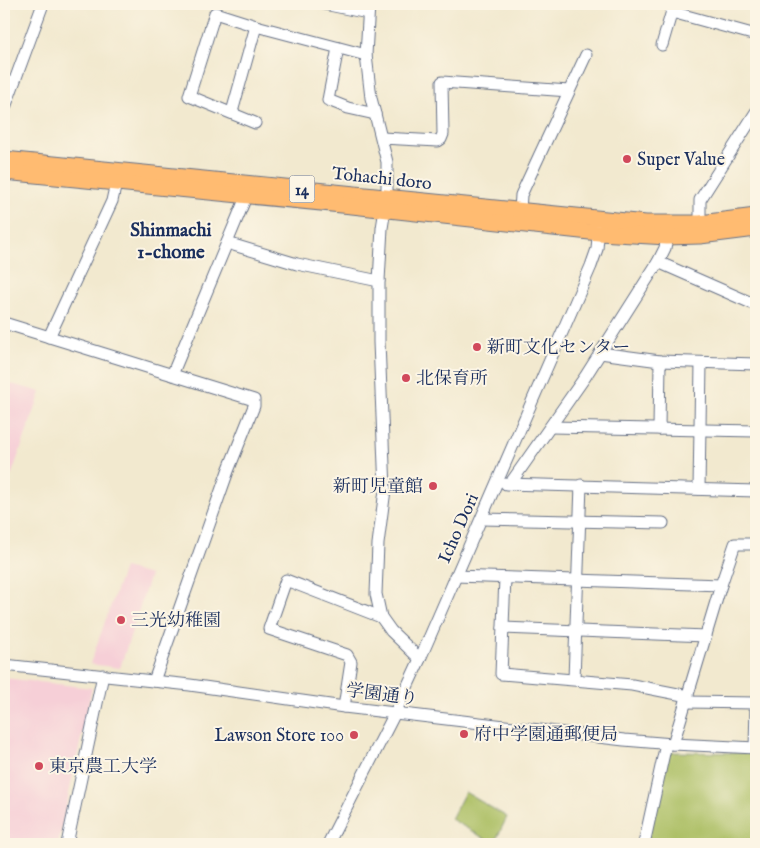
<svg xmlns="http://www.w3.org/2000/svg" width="760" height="848" viewBox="0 0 760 848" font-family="'IM FELL English','Noto Serif JP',serif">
<rect width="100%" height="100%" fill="#fcf5e5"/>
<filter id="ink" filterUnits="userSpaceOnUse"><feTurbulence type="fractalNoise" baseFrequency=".02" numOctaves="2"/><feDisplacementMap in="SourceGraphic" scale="10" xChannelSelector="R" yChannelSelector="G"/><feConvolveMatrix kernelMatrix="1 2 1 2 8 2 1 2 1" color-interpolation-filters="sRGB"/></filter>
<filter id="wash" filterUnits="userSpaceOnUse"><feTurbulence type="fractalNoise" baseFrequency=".0096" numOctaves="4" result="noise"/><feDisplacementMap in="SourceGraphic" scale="20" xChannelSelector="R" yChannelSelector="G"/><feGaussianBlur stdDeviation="1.12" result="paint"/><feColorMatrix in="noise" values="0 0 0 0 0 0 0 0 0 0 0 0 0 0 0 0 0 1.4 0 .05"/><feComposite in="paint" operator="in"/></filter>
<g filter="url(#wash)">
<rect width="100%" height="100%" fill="#f2e9cf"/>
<g fill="#f6cfd7">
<polygon points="4,382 41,392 11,476 4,473"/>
<polygon points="124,568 150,575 120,668 90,664"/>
<polygon points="4,678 92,688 58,844 4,844"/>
</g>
<g fill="#aabe62" stroke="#627660">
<polygon points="663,752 756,753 756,844 646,844"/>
<polygon points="465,792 507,817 494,844 451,819"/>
</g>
</g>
<g filter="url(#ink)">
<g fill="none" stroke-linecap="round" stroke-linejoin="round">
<defs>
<g id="minor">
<polyline points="324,4 368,13"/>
<polyline points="369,4 366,55 371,98 387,162 387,197 382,228 379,281 379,342 385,490 378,544 376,594 381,617 391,631 420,659"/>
<polyline points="672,12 756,35"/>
<polyline points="662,45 674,4"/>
<polyline points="338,48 328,100 348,108 375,114"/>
<polyline points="4,110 43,4"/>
<polyline points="232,112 256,26"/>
<polyline points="255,123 189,96 215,13 256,26 366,55"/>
<polyline points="382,138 438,141 441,139 443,134 442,82 569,91"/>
<polyline points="520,211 521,195 586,55"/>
<polyline points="700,223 700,200 756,112"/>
<polyline points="227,243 297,264 379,281"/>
<polyline points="658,262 756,305"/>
<polyline points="4,323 254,400 254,406 228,471 154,681"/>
<polyline points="49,337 112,201 116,183"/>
<polyline points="600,353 660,361 756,364"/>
<polyline points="172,375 246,197"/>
<polyline points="551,427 756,431"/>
<polyline points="659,429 660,361"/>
<polyline points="506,484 756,491"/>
<polyline points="510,484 585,377 658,262 665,248 667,237"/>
<polyline points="699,489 701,363"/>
<polyline points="482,519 663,523"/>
<polyline points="455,576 721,585"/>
<polyline points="505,578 501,674 632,685 688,696"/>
<polyline points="503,628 706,636"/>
<polyline points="4,665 190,685 344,707 624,740 673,744 756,748"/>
<polyline points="574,679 581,485"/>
<polyline points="686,702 756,703"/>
<polyline points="344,707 351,662 347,655 269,629 286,580 381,617"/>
<polyline points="673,744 721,585 735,544 756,544"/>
<polyline points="755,748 756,704"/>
<polyline points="67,844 103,675"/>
<polyline points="328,844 395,713 420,659 591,266 597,249 599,225"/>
<polyline points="644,844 666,744"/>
</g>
<g id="major">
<polyline points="4,159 646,223 700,223 756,216"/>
<polyline points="4,172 352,206 599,233 667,237 700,236 756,229"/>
</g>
</defs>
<use href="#minor" stroke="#667086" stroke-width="13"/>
<use href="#major" stroke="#667086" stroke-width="17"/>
<use href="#minor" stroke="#fff" stroke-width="11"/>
<use href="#major" stroke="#ffbb71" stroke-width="15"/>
</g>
</g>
<g fill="#d1495b" stroke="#fcf5e5" stroke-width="2">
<circle cx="627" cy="159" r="5"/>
<circle cx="477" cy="347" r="5"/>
<circle cx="406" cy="378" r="5"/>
<circle cx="433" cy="486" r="5"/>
<circle cx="121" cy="620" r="5"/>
<circle cx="464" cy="734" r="5"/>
<circle cx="354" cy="735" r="5"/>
<circle cx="39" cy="766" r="5"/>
</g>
<g text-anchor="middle" stroke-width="4" stroke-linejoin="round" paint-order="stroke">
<rect fill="#fcf5e5" stroke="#5e6a86" stroke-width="1" x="289.5" y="175.5" width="25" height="27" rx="4"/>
<g font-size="16" font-weight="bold" fill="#1b2f5e">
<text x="302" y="195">14</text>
</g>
<g font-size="18" fill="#1b2f5e" stroke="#fcf5e5" text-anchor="start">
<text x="637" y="165">Super Value</text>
<text x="487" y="353">新町文化センター</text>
<text x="416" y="384">北保育所</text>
<text x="423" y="492" text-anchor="end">新町児童館</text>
<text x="131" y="626">三光幼稚園</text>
<text x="474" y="740">府中学園通郵便局</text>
<text x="344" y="741" text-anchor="end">Lawson Store 100</text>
<text x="49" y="772">東京農工大学</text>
</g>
<g font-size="18" fill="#1b2f5e" stroke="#fcf5e5">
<text transform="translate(382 178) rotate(6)" y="6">Tohachi doro</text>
<text transform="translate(458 528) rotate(-66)" y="6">Icho Dori</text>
<text transform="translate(382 694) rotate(7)" y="6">学園通り</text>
</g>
<g font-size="19" font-weight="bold" fill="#1b2f5e" stroke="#fcf5e5">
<text x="171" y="236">Shinmachi<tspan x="171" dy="22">1-chome</tspan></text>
</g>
</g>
<rect width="760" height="848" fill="none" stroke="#fcf5e5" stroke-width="20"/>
</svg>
